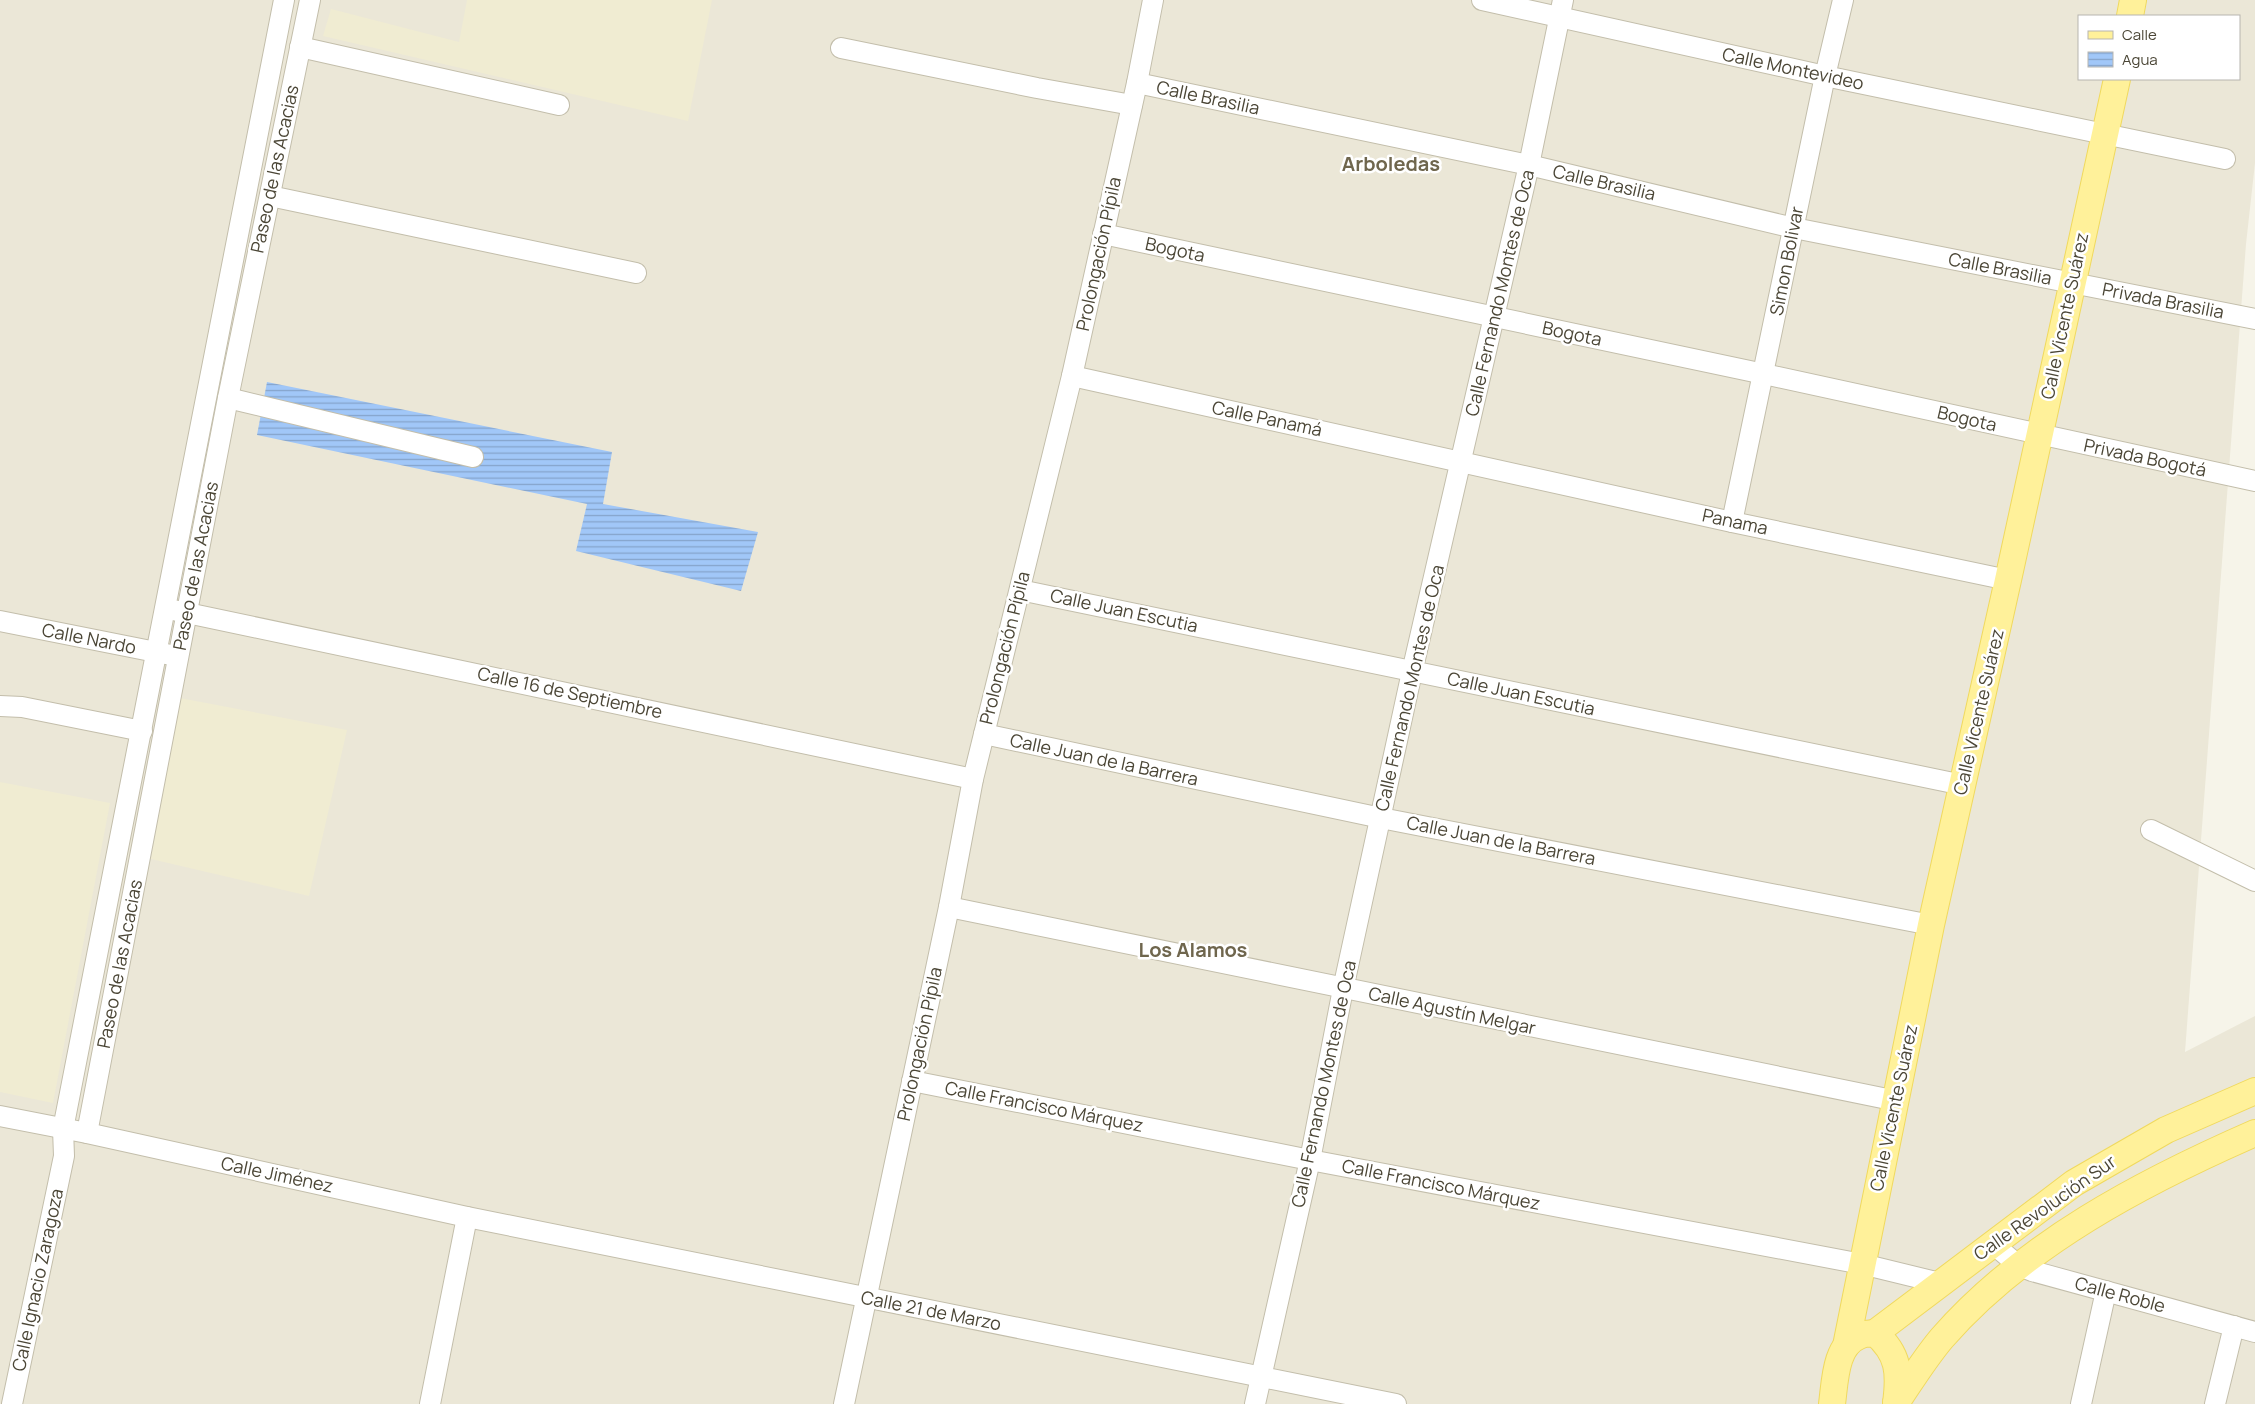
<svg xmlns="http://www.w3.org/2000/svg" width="2255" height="1404" viewBox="0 0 2255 1404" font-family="Manrope,sans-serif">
<defs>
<pattern id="water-rules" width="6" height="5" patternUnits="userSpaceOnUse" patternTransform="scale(1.25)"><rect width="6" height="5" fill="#a1c7f8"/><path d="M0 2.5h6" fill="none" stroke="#85a3ca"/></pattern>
</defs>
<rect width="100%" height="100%" fill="#f6f4e9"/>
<path fill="#ebe7d7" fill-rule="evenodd" d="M0,0H2255V163L2246,244L2185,1052L2255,1016V1404H0ZM2079,16H2239V79H2079Z"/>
<g fill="#f0ecd2">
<polygon points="467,0 712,0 688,121 323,36 331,9 459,42"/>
<polygon points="180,698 347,730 309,896 151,859"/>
<polygon points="0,782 110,803 53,1103 0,1092"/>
</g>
<polygon fill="url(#water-rules)" points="267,382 612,452 603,504 758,532 741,591 576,551 587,504 257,435"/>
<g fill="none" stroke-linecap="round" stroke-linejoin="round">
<defs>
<g id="minor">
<polyline points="1482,0 1825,76 2225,159"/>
<polyline points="300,47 559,105"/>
<polyline points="841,48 1037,88 1132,105"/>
<polyline points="1137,83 1529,165 1794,228 2255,319"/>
<polyline points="270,196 636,273"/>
<polyline points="1103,234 1764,374 2255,481"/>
<polyline points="1072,376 1732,522 2008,580"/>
<polyline points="228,398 473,457"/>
<polyline points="1732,522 1825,76 1843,0"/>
<polyline points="1020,590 1963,785"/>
<polyline points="173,610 973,779"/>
<polyline points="0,621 171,655"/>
<polyline points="0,706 22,707 142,731"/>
<polyline points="984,734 1381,818 1931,925"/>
<polyline points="2151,830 2255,881"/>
<polyline points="949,907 1897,1101"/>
<polyline points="912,1081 1310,1160 1862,1264 1940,1283"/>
<polyline points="0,1116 87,1133 467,1217 1396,1404"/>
<polyline points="87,1133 228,398 310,0"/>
<polyline points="1992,1243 2019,1266 2032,1271 2255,1332"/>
<polyline points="12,1404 64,1156 63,1129 284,0"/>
<polyline points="430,1404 467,1217"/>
<polyline points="844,1404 949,907 973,779 1072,376 1137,83 1153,0"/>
<polyline points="1255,1404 1310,1160 1343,989 1412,672 1529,165 1563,0"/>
<polyline points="2081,1404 2106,1291"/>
<polyline points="2215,1404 2234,1326"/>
</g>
<g id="major">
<polyline points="2130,16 2133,0"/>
<polyline points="1875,1333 2074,1183 2166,1130 2255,1091"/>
<polyline points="1846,1346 1931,925 2008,580 2117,79"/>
<path d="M1896,1403C1911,1381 1925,1358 1942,1338C2024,1244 2143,1182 2255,1133"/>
<path d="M1832,1404C1835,1382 1835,1345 1859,1336C1864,1333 1870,1334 1875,1333C1899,1354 1900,1373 1896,1403"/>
</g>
</defs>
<use href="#minor" stroke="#c3beab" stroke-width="22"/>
<use href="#major" stroke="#f0d95e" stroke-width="28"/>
<use href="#minor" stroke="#fff" stroke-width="20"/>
<use href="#major" stroke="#fff19a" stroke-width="26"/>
</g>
<g text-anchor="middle" stroke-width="5" stroke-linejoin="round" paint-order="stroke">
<g font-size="18" fill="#4b4636" stroke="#fff">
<text transform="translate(1793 69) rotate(12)" y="6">Calle Montevideo</text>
<text transform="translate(1208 98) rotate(12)" y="6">Calle Brasilia</text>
<text transform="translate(275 169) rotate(-78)" y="6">Paseo de las Acacias</text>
<text transform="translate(1604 183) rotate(13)" y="6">Calle Brasilia</text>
<text transform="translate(1175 250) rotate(12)" y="6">Bogota</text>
<text transform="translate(1099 254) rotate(-78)" y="6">Prolongación Pípila</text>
<text transform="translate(1787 261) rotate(-79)" y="6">Simon Bolivar</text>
<text transform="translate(2000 269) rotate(11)" y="6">Calle Brasilia</text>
<text transform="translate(1500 293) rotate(-77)" y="6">Calle Fernando Montes de Oca</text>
<text transform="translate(2163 301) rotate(11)" y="6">Privada Brasilia</text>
<text transform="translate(2065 316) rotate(-78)" y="6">Calle Vicente Suárez</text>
<text transform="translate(1572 334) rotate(12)" y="6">Bogota</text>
<text transform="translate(1267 419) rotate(12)" y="6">Calle Panamá</text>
<text transform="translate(1967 419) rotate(13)" y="6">Bogota</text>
<text transform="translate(2145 458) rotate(12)" y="6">Privada Bogotá</text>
<text transform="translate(1735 522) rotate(12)" y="6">Panama</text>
<text transform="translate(196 566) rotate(-79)" y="6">Paseo de las Acacias</text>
<text transform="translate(1124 611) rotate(12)" y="6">Calle Juan Escutia</text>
<text transform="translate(89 639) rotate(11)" y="6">Calle Nardo</text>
<text transform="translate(1005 648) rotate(-76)" y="6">Prolongación Pípila</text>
<text transform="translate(1410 688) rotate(-77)" y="6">Calle Fernando Montes de Oca</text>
<text transform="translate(570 693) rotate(12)" y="6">Calle 16 de Septiembre</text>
<text transform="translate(1521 694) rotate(12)" y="6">Calle Juan Escutia</text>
<text transform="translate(1979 712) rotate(-77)" y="6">Calle Vicente Suárez</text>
<text transform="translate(1104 760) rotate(12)" y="6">Calle Juan de la Barrera</text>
<text transform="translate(1501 841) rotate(11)" y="6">Calle Juan de la Barrera</text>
<text transform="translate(120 964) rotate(-79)" y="6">Paseo de las Acacias</text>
<text transform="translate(1452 1011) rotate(12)" y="6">Calle Agustín Melgar</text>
<text transform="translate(920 1044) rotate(-78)" y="6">Prolongación Pípila</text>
<text transform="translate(1324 1084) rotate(-78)" y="6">Calle Fernando Montes de Oca</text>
<text transform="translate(1044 1107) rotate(11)" y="6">Calle Francisco Márquez</text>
<text transform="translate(1894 1108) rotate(-78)" y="6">Calle Vicente Suárez</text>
<text transform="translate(277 1175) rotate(12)" y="6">Calle Jiménez</text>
<text transform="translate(1441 1185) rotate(11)" y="6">Calle Francisco Márquez</text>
<text transform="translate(2045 1208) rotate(-35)" y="6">Calle Revolución Sur</text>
<text transform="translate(38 1280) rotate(-78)" y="6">Calle Ignacio Zaragoza</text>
<text transform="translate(2120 1295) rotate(15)" y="6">Calle Roble</text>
<text transform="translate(931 1311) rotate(11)" y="6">Calle 21 de Marzo</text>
</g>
<g font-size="20" font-weight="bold" fill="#6f664d" stroke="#fff">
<text x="1391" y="171">Arboledas</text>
<text x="1193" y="957">Los Alamos</text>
</g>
</g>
<rect x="2078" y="15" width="162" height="65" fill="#ffffff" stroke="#b7b5af"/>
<rect x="2088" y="31" width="25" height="8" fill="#fff19a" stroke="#b7b5af"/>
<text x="2122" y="40" font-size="15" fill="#4b4636">Calle</text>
<rect x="2088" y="52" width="25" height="15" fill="url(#water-rules)" stroke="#b7b5af"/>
<text x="2122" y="65" font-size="15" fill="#4b4636">Agua</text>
</svg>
